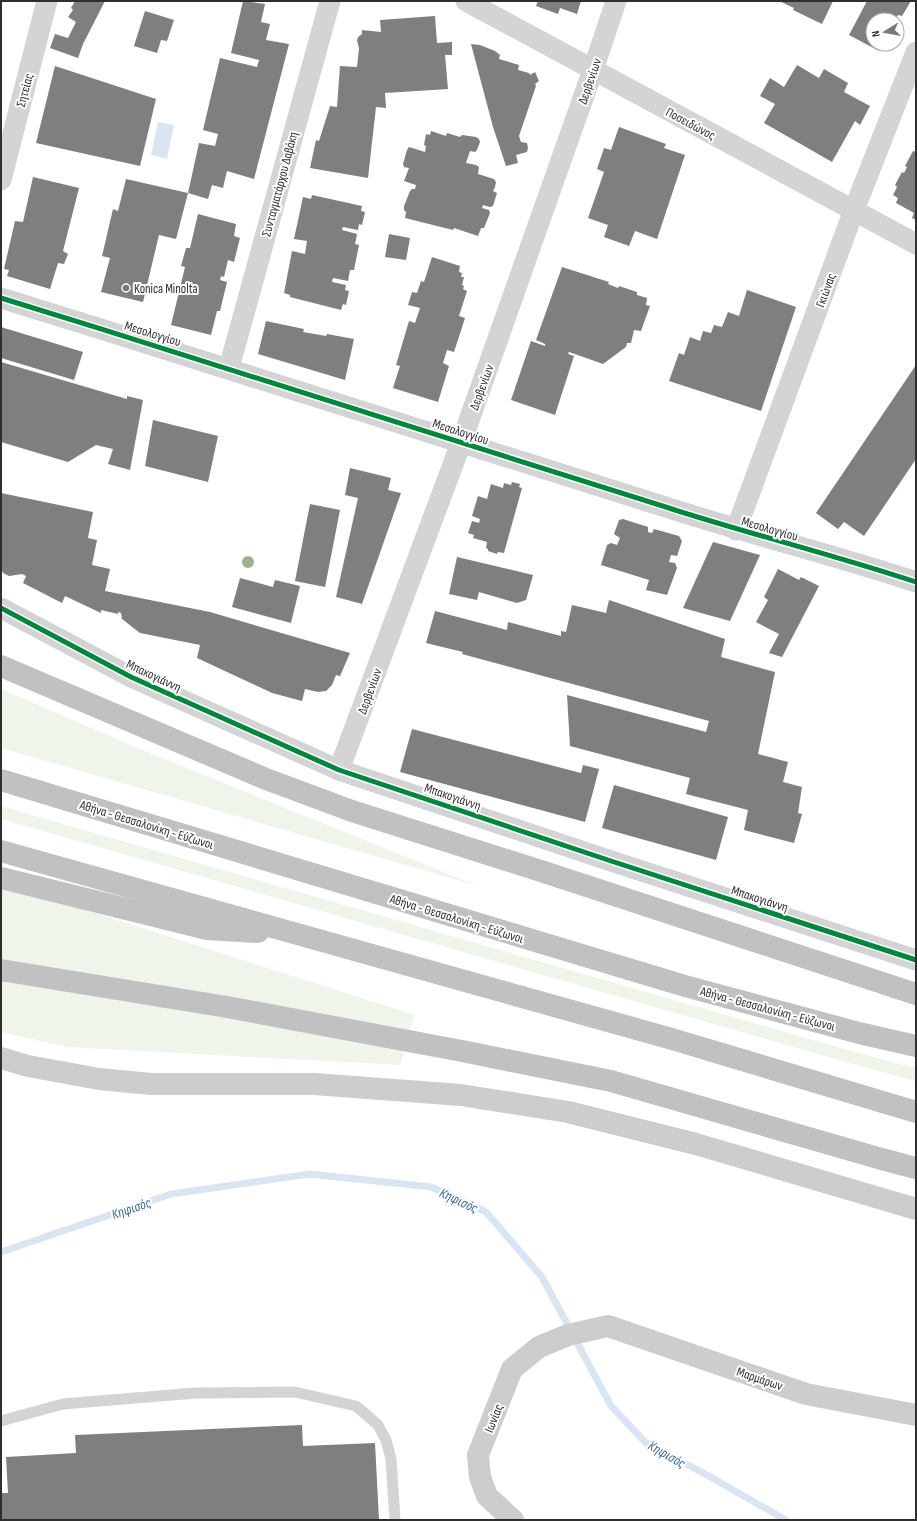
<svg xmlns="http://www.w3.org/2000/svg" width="917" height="1521" viewBox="0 0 917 1521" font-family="'Sofia Sans Condensed',sans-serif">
<rect width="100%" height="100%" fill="#fff"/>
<g fill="#f0f5ec">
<polygon points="1,689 140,749 478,886 1,748"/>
<polygon points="1,806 851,1051 916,1068 916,1081 849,1063 1,819"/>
<polygon points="1,883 415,1015 400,1065 67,1047 1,1032"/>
</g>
<polygon fill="#d9e6f2" points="158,122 174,125 167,159 151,155"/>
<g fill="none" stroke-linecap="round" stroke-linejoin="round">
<polyline stroke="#d9e6f2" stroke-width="7" points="1,1252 171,1194 310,1174 431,1187 486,1212 542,1277 611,1406 646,1443 707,1475 786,1520"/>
</g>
<g fill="#7f7f7f">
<polygon points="75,1 105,1 83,44 78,58 50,48 55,34 68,38 76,22 68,17 73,10 71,8"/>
<polygon points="243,1 265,4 261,22 270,24 266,40 289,44 254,179 227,171 223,188 212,185 208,199 188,193 199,143 215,146 218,134 203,130 220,58 257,67 259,60 231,53"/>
<polygon points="538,1 581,1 577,14 560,8 558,14 536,6"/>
<polygon points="779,1 833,1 822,24 793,10 794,8"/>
<polygon points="867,1 911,1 902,16 898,15 895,20 873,20 873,44 892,44 885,47 881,47 879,51 849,35"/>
<polygon points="145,11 174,20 167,41 161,40 157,53 134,46"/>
<polygon points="435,16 437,43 452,42 452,55 445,55 448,89 385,93 386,108 376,107 368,178 310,168 316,140 319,141 330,106 337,107 340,66 357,67 359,48 357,41 358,37 362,34 362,30 381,32 380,20"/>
<polygon points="471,44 480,45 495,51 500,55 499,59 519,65 518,70 529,73 530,75 535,72 539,81 535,84 536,86 519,136 521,142 527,143 528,148 527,152 516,155 518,163 506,166 493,127"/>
<polygon points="797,65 819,78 824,69 848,83 844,92 870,106 860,125 855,121 832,162 764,123 775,104 760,96 770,78 784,87"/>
<polygon points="55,66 156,99 140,166 36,143"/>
<polygon points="619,127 666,144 664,148 685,155 657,239 635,231 629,246 604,237 608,225 588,218 604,172 597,169 604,148 611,150"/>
<polygon points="431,131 446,136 447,133 460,137 462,135 476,137 479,139 480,142 477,150 475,152 470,151 466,163 476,165 479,167 478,174 494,179 496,182 495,187 493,191 497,193 493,206 490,207 483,205 482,208 489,210 490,213 484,228 481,228 478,236 454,228 453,230 405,218 406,212 404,210 404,206 410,191 412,189 415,189 416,185 404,181 409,168 404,167 403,164 407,150 409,147 425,152 426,146 424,145 426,134 430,135"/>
<polygon points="913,151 916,152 916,220 912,218 914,213 896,203 898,198 893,195 897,187 895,185 902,172 904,173 907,167 905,166"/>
<polygon points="33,177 79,188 63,251 68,254 64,264 58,263 50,289 7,276 9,270 4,269 15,221 23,222"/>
<polygon points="126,179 188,193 176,239 159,235 143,302 101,292 110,258 102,256 113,209 118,211"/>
<polygon points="312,195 362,206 361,211 365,212 362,225 359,224 358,230 343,227 342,230 357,234 355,244 359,245 354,270 350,270 348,281 333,278 332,282 346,285 345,290 349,291 346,305 343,304 341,310 290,297 290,295 284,293 292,251 305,254 307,241 294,239 303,197 311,199"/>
<polygon points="198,214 236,224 234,236 240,238 234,262 228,260 224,277 221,276 220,280 227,282 220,311 217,311 211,335 171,325 185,267 181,266 186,248 190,248"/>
<polygon points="389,234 410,238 406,260 385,257"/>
<polygon points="432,257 460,266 459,272 462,273 461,277 464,277 462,285 464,286 463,289 467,291 459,316 465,318 454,352 447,350 443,363 449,366 438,402 393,388 400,366 396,365 409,321 415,323 420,308 408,305 412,292 417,293 421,281 424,282"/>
<polygon points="562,267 609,282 608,284 618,288 619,286 637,292 637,295 647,298 646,305 650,306 641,331 634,330 631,343 627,343 626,347 603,364 569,352 568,354 574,356 555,415 511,400 531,341 545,346 545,344 536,340"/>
<polygon points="747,290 796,307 761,411 669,381 679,353 684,355 690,337 700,341 703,331 711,333 714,325 722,327 728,312 739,316"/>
<polygon points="266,321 304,329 303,332 326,336 327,334 354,339 345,380 258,354"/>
<polygon points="1,327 83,352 74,380 1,358"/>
<polygon points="1,362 127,399 127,396 143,400 130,470 108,464 113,449 96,445 68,462 1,442"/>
<polygon points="916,365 916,459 864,536 844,522 838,529 816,513"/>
<polygon points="153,420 218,436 208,482 145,466"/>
<polygon points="350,468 391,478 388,490 401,493 362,604 336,597 358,498 345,495"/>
<polygon points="512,482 520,484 519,487 522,488 504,553 498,552 497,554 488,551 488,549 486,548 487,542 473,538 474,535 468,533 472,521 479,523 480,519 472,516 478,496 487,499 491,484 503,488 504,483 511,485"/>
<polygon points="1,493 93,512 88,538 97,540 92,565 110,569 105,591 210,612 350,653 340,676 336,675 332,685 326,691 318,692 305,689 302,701 272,693 197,658 200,645 140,633 122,619 121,613 118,612 118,614 101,610 101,613 65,596 62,603 23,583 26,576 22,574 9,576 3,573 1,568"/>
<polygon points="310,504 340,510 325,587 295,581"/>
<polygon points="623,519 648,527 648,532 652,533 654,529 679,536 682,541 677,556 671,555 669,562 675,563 677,568 667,595 646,590 649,580 601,565 607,545 611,543 617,545 620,538 614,534 619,520"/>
<polygon points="713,542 760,555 730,621 683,608"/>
<polygon points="457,557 533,575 526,600 517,603 479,592 477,600 449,594"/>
<polygon points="778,569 799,580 801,577 819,586 782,657 769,653 779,634 756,622 768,600 764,597"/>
<polygon points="240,578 273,587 275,580 300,586 291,623 232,607"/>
<polygon points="609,600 725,639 721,657 775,672 758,754 788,762 783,782 802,787 798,813 802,814 794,843 744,830 748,810 686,794 690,778 570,746 567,695 706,732 709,721 462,654 463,652 426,643 435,611 507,630 508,622 561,636 561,631 566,632 572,605 606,613"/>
<polygon points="412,729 581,773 583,765 599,769 585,822 400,772"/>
<polygon points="614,785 728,817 716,860 602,828"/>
<polygon points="302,1425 303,1446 375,1443 379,1520 1,1520 1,1493 8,1493 6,1457 76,1453 75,1435"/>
</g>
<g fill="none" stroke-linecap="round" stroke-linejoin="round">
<polyline stroke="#d4d4d4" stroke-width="11" points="1,1421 63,1404 196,1393 295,1392 356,1406 378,1425 386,1440 391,1459 395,1520"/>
<g stroke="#d4d4d4" stroke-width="21">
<polyline points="466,1 916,244"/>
<polyline points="1,180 47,1"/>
<path d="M1,298C225,367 448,439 672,509C753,535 835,555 916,582"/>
<polyline points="229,368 330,1"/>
<polyline points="736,530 854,210 916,52"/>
<polyline points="1,608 131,677 339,770 608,860 916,960"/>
<polyline points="339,770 461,443 593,70 616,1"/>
</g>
<g stroke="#cdcdcd" stroke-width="22">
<polyline points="1,1058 28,1066 99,1079 151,1084 314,1084 461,1095 568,1112 696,1144 916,1209"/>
<polyline points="513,1520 487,1496 480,1477 478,1455 512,1369 539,1347 568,1335 608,1326 806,1394 916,1415"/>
</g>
<g stroke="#c1c1c1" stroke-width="22">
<polyline points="1,666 266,779 352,811 544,872 916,994"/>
<polyline points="1,780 685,986 859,1033 916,1046"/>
<polyline points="1,851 672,1039 916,1112"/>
<polyline points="1,878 207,929 258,932"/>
<polyline points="1,970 227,1007 462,1051 611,1081 878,1158 916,1168"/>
</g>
<defs>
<g id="cycleway">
<path d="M1,298C225,367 448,439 672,509C753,535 835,555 916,582"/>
<polyline points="1,608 131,677 339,770 608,860 916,960"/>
</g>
</defs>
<use href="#cycleway" stroke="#fff" stroke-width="8"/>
<use href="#cycleway" stroke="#00873e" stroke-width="5"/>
</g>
<circle fill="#9eaf93" cx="248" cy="562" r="6"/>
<circle fill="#787878" stroke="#fff" stroke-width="1.5" cx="126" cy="288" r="4"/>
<g text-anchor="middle" stroke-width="4" stroke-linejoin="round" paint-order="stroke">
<g font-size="13" fill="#2f2f2f" stroke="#fff">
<text transform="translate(589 81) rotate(-71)" y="5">Δερβενίων</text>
<text transform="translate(24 90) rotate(-75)" y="5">Σητείας</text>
<text transform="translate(691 123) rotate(28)" y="5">Ποσειδώνος</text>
<text transform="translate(279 184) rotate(-75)" y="5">Συνταγματάρχου Δαβάκη</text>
<text transform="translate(825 290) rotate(-70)" y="5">Γκιώνας</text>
<text transform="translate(153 333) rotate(17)" y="5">Μεσολογγίου</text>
<text transform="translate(481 387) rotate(-70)" y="5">Δερβενίων</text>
<text transform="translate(461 431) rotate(18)" y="5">Μεσολογγίου</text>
<text transform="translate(770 528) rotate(16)" y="5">Μεσολογγίου</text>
<text transform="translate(154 675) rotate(25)" y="5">Μπακογιάννη</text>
<text transform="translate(369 691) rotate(-70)" y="5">Δερβενίων</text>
<text transform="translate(453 796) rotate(19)" y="5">Μπακογιάννη</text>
<text transform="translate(147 824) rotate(17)" y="5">Αθήνα - Θεσσαλονίκη - Εύζωνοι</text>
<text transform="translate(760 898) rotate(18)" y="5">Μπακογιάννη</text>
<text transform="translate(457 918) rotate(17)" y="5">Αθήνα - Θεσσαλονίκη - Εύζωνοι</text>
<text transform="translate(768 1008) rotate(15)" y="5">Αθήνα - Θεσσαλονίκη - Εύζωνοι</text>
<text transform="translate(760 1378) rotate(19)" y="5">Μαρμάρων</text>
<text transform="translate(493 1418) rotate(-68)" y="5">Ιωνίας</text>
</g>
<g font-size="13" fill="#2f2f2f" stroke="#fff" text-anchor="start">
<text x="134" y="293">Konica Minolta</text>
</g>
<g font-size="14" font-style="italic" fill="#3a6a95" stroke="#fff">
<text transform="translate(459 1200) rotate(25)" y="5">Κηφισός</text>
<text transform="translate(131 1208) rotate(-19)" y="5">Κηφισός</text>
<text transform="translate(667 1454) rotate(30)" y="5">Κηφισός</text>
</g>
</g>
<rect width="917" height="1521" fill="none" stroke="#2f2f2f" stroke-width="4"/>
<g transform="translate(885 32) rotate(259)"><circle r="19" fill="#ffffff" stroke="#acacac"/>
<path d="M0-3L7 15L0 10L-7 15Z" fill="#787878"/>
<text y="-6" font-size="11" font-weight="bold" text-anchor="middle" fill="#2f2f2f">N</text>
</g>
</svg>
